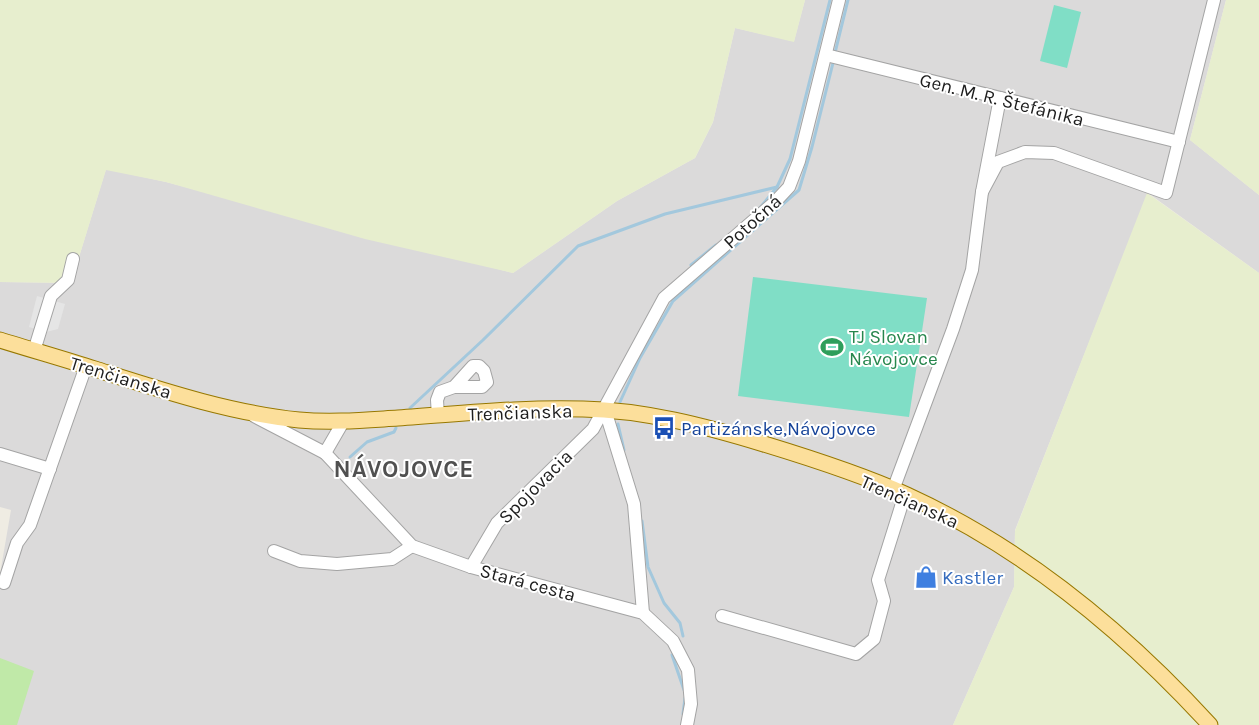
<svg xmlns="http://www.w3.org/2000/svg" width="1259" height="725" viewBox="0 0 1259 725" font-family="Karla,sans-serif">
<rect width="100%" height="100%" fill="#efece3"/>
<polygon fill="#dbdada" points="805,0 1226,0 1190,140 1259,195 1259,273 1148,193 1015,530 1014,587 953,725 0,725 0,574 11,510 0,507 0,282 71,283 106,169 166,182 513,273 617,201 695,158 713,122 735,28 794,41"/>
<g fill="#e7eece">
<polygon points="0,0 805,0 794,42 735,28 713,122 695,158 617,201 513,273 365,239 166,182 106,170 71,283 0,282"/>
<polygon points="1226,0 1259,0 1259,195 1190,140"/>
<polygon points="1147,193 1259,273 1259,725 953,725 1014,587 1015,531"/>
</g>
<polygon fill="#c0e9a8" points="0,658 34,671 17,725 0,725"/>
<g fill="#80dec6">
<polygon points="1054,5 1081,12 1067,68 1040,61"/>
<polygon points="753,277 927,298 909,417 738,396"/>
</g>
<polygon fill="#e5e5e5" points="37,296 65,304 58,329 46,332 29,327"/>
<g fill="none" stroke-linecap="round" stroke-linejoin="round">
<g stroke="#a3c8dd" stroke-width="3">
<polyline points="835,53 848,0"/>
<polyline points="759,209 777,187 790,159 830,0"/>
<polyline points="691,265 716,245"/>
<polyline points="620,402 640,358 673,301 799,190 812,147 833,63"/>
<polyline points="410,408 483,340 578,246 665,214 777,187"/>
<polyline points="618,424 624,450"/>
<polyline points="350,457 367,442 394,432 396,428"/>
<polyline points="642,521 648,567 664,603 680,623 683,636"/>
<polyline points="672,655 684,690"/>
<polyline points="683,714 685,698"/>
</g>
<defs>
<g id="minor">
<polyline points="826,55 1179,142"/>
<polyline points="982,192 998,162 1025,152 1054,153 1166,193 1214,0"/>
<polyline points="34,351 51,296 68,280 73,259"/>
<polyline points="605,410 634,504 643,613"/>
<polyline points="254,416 325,453 343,422"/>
<polyline points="438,416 437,400 440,392 454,387 482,387 487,382 484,371 479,366 473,366 454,387"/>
<polyline points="325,453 412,546 471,567 643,613 673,641 688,670 691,704 687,725"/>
<polyline points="0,454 50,469"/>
<polyline points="893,490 953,329 972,270 982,192 1000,98"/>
<polyline points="274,551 300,561 337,564 392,559 412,546"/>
<polyline points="471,567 497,523 593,429 664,298 775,202 789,187 799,161 839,0"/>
<polyline points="4,583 17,543 30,525 86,366"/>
<polyline points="722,616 856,654 874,639 884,601 878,580 905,494"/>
</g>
<path id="major" d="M0,340C32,350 64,359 95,369C161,390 230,413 299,420C332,423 365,420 398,418C460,414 521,407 583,409C644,410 705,426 764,444C810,458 863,475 907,495C1023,548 1124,631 1210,725"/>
</defs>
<use href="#minor" stroke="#a4a4a4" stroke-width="14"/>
<use href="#major" stroke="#977800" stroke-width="17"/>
<use href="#minor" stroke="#fff" stroke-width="12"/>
<use href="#major" stroke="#fcdf9b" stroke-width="15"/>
</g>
<defs>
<symbol id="stadium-bare" viewBox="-9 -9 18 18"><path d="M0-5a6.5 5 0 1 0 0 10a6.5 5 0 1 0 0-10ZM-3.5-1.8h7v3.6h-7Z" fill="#2e9e5b" stroke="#fff" stroke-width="2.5" paint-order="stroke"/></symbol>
<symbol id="bus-bare" viewBox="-9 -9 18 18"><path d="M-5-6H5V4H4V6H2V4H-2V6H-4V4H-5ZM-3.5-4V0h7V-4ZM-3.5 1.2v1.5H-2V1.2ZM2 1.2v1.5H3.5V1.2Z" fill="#1a4fb4" stroke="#fff" stroke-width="2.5" paint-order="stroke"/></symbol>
<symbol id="shop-bare" viewBox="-9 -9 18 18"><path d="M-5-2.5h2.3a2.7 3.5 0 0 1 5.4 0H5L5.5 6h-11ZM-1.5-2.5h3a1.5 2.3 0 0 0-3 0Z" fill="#3f7fe0" stroke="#fff" stroke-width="2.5" paint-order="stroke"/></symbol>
</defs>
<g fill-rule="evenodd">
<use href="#stadium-bare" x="816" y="331" width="32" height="32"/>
<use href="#bus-bare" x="648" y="412" width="32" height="32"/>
<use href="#shop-bare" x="910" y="561" width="32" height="32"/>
</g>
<g text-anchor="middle" stroke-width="4" stroke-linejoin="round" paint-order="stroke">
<g font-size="19" fill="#1d1d1d" stroke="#fff">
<text transform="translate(1002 99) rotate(14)" y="7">Gen. M. R. Štefánika</text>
<text transform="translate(752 221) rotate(-42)" y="7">Potočná</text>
<text transform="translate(121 377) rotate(17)" y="7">Trenčianska</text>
<text transform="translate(520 412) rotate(-2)" y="7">Trenčianska</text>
<text transform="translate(535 486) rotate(-45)" y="7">Spojovacia</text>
<text transform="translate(910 501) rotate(24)" y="7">Trenčianska</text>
<text transform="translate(528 582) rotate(15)" y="7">Stará cesta</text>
</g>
<g font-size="19" fill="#27864d" stroke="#fff" text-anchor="start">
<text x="849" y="343">TJ Slovan<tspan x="849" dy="22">Návojovce</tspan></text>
</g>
<g font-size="19" fill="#164399" stroke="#fff" text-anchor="start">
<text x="681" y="435">Partizánske,Návojovce</text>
</g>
<g font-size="19" fill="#366cbe" stroke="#fff" text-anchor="start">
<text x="942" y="584">Kastler</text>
</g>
<g font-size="24" font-weight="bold" letter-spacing="1" fill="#505050" stroke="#fff">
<text x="404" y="477">NÁVOJOVCE</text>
</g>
</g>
</svg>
